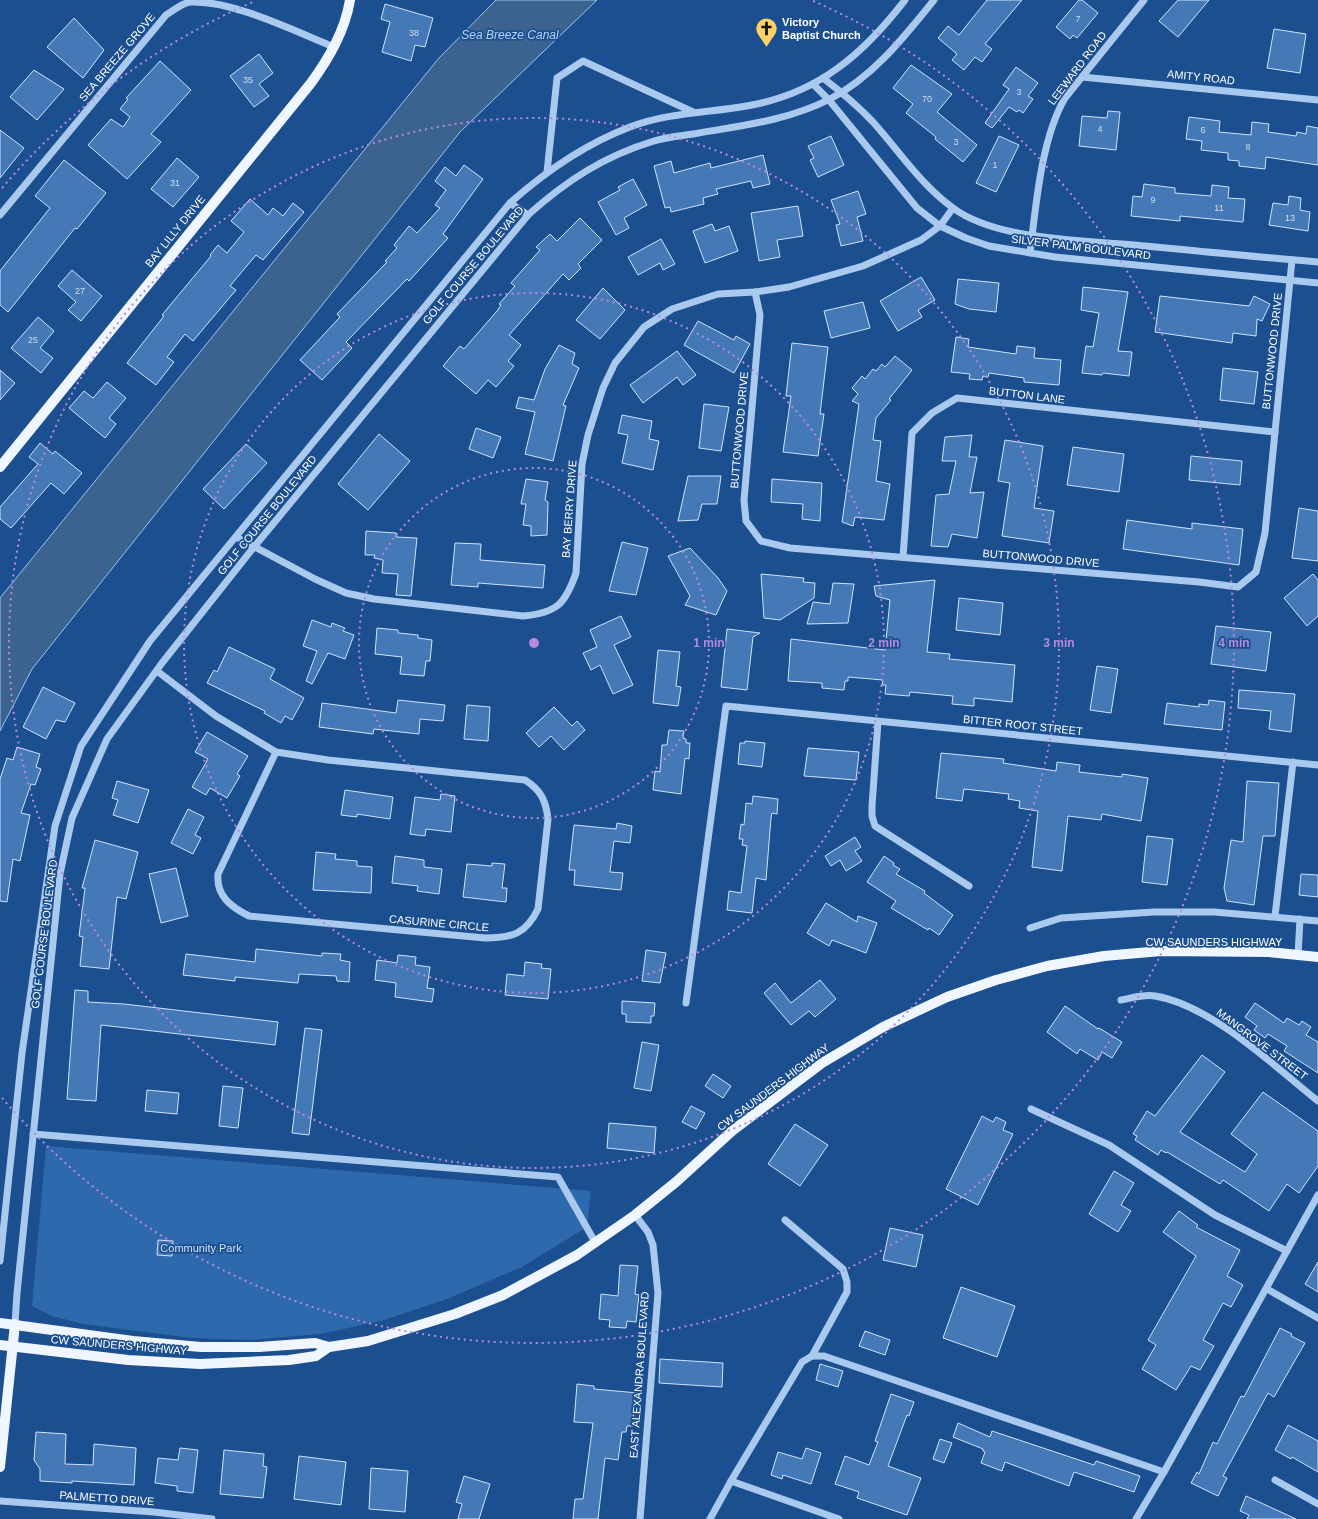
<svg xmlns="http://www.w3.org/2000/svg" width="1318" height="1519" viewBox="0 0 1318 1519" font-family="Arial,sans-serif">
<rect width="100%" height="100%" fill="#1b4f8f"/>
<polygon fill="#2e69ad" points="46,1146 591,1191 587,1227 522,1267 447,1299 381,1321 320,1334 251,1340 192,1338 83,1324 52,1316 32,1306"/>
<polygon fill="#3c6290" stroke="#9cc4f0" points="496,0 597,0 460,132 32,669 0,731 0,598 439,58"/>
<g fill="#4478b7" stroke="#cfe3fa">
<polygon points="987,0 1022,0 985,44 992,49 982,62 975,57 964,70 952,60 957,54 938,38 948,26 959,35"/>
<polygon points="1079,0 1082,0 1098,13 1077,38 1073,35 1070,39 1056,27"/>
<polygon points="1178,0 1209,0 1178,37 1159,21"/>
<polygon points="385,4 433,18 425,47 415,45 411,61 382,52 390,22 381,19"/>
<polygon points="74,18 104,50 83,78 47,47"/>
<polygon points="1274,29 1306,34 1300,73 1267,68"/>
<polygon points="259,54 273,73 259,84 269,96 254,107 230,76"/>
<polygon points="160,61 191,90 151,134 161,142 127,179 88,145 111,119 123,127 130,117 120,109 128,99 126,98"/>
<polygon points="911,65 952,94 937,112 977,145 963,162 935,139 936,137 906,113 913,104 893,88"/>
<polygon points="1016,67 1038,83 1028,96 1033,99 1023,113 1019,110 1017,112 1009,107 992,128 985,123 1009,89 1003,85"/>
<polygon points="34,70 64,89 37,120 10,97"/>
<polygon points="1108,111 1120,112 1116,150 1079,146 1082,116 1107,118"/>
<polygon points="1189,117 1220,121 1219,132 1251,135 1252,122 1269,124 1268,132 1296,136 1297,132 1306,134 1307,126 1318,128 1318,165 1266,157 1265,169 1239,166 1239,161 1228,160 1228,153 1201,150 1202,141 1186,139"/>
<polygon points="0,130 24,148 0,178"/>
<polygon points="831,136 844,165 818,177 810,160 814,158 808,146"/>
<polygon points="999,136 1019,145 996,192 976,183"/>
<polygon points="763,155 770,184 753,188 751,181 716,189 718,194 703,198 704,204 671,212 670,207 665,208 654,166 671,161 674,173 710,163 711,168"/>
<polygon points="177,158 199,177 173,207 151,189"/>
<polygon points="64,160 106,193 77,229 75,228 8,312 0,305 0,271 50,208 35,196"/>
<polygon points="464,165 483,179 443,234 448,238 409,281 407,279 346,342 352,348 322,380 300,360 340,317 337,314 387,262 385,261 397,248 394,245 409,226 417,233 440,208 435,205 446,190 435,181 445,167 456,176"/>
<polygon points="633,179 647,205 624,218 629,228 616,235 598,202 620,190 618,187"/>
<polygon points="1144,184 1175,188 1175,193 1211,196 1212,185 1229,187 1228,198 1245,199 1243,222 1180,216 1180,221 1131,216 1133,196 1142,197"/>
<polygon points="858,191 866,214 857,217 863,241 841,246 836,225 840,224 831,200"/>
<polygon points="1289,196 1301,198 1300,210 1310,212 1308,231 1269,225 1273,203 1288,205"/>
<polygon points="250,199 268,215 273,208 283,216 293,203 304,212 263,260 256,255 230,286 236,290 193,341 185,334 167,357 174,362 156,385 127,363 164,316 162,315 211,256 210,255 218,245 227,253 244,232 231,221"/>
<polygon points="798,206 803,236 777,240 780,257 759,261 751,213"/>
<polygon points="580,218 602,240 578,264 581,268 569,280 563,274 509,335 521,345 508,361 514,366 496,387 488,380 476,394 443,366 460,346 464,349 497,311 501,305 499,304 515,286 511,283 540,250 536,247 550,234 557,241"/>
<polygon points="712,224 715,231 729,226 738,251 705,263 693,231"/>
<polygon points="661,239 675,264 663,270 660,263 638,275 628,257"/>
<polygon points="72,270 102,296 81,321 68,310 76,302 58,286"/>
<polygon points="921,277 935,300 918,310 922,317 898,331 880,301"/>
<polygon points="958,279 999,283 996,312 969,309 955,304"/>
<polygon points="1083,287 1128,292 1118,351 1132,352 1129,376 1103,373 1102,375 1082,373 1086,346 1093,347 1099,313 1081,310"/>
<polygon points="603,288 625,310 600,339 576,320"/>
<polygon points="1160,296 1249,306 1254,296 1270,304 1262,321 1257,319 1256,336 1233,333 1232,343 1155,332"/>
<polygon points="863,302 870,328 831,338 824,311"/>
<polygon points="38,317 54,331 40,348 53,358 41,373 11,348"/>
<polygon points="698,321 734,340 736,336 750,344 734,373 684,345"/>
<polygon points="956,337 969,339 968,347 1016,354 1017,346 1035,348 1034,358 1061,360 1059,385 1024,382 1024,378 989,373 988,377 983,376 982,380 969,379 970,374 951,372"/>
<polygon points="792,343 828,347 820,414 824,414 818,456 783,452 791,396 786,396"/>
<polygon points="559,345 575,353 572,364 579,368 563,405 566,406 553,461 525,454 535,412 516,408 519,397 534,400 545,369"/>
<polygon points="677,351 696,375 683,385 677,377 643,403 630,385"/>
<polygon points="895,356 912,370 889,399 891,400 876,418 873,440 881,441 876,481 890,484 884,520 855,517 853,526 842,522 859,404 852,401 858,394 852,388 862,376 865,379 873,369 876,371 882,364 885,367"/>
<polygon points="1223,368 1258,372 1254,404 1220,400"/>
<polygon points="0,370 15,383 0,400"/>
<polygon points="107,382 126,398 109,418 116,424 105,438 69,408 84,391 93,398"/>
<polygon points="704,404 729,407 721,451 699,448"/>
<polygon points="622,415 652,421 649,439 659,441 653,470 622,463 628,435 618,433"/>
<polygon points="476,428 501,437 493,458 469,449"/>
<polygon points="379,434 410,461 368,510 338,484"/>
<polygon points="972,435 969,457 977,457 970,493 984,492 977,538 952,534 948,547 931,546 936,495 949,494 956,461 942,461 945,437"/>
<polygon points="1005,440 1043,446 1034,508 1054,511 1049,543 1002,536 1010,483 998,481"/>
<polygon points="40,443 53,454 55,451 82,473 64,494 51,483 11,528 0,519 0,507 38,464 29,457"/>
<polygon points="246,444 267,463 224,509 203,489"/>
<polygon points="1073,447 1124,454 1119,492 1067,485"/>
<polygon points="1191,456 1242,461 1240,485 1189,480"/>
<polygon points="688,476 721,476 717,504 702,504 698,520 678,521"/>
<polygon points="526,479 548,482 545,500 548,502 547,535 531,536 531,526 523,525 526,504 521,504"/>
<polygon points="772,479 822,483 820,521 802,519 803,504 771,502"/>
<polygon points="1299,508 1318,511 1318,561 1292,558"/>
<polygon points="1127,520 1192,529 1192,523 1243,529 1239,565 1123,549"/>
<polygon points="366,531 396,533 396,537 417,538 411,596 396,595 398,574 382,573 383,560 374,558 375,555 365,555"/>
<polygon points="622,542 648,548 636,595 609,591"/>
<polygon points="455,543 481,544 480,560 545,565 543,588 478,583 478,587 451,585"/>
<polygon points="690,548 718,578 727,591 716,615 685,605 690,596 668,556"/>
<polygon points="761,574 804,578 803,582 815,583 814,598 780,620 764,618"/>
<polygon points="1313,574 1318,580 1318,616 1307,626 1284,598"/>
<polygon points="935,580 927,652 950,654 949,659 1015,665 1012,702 974,698 974,706 952,704 953,696 910,692 909,696 885,694 886,685 882,685 883,680 848,677 848,681 845,681 844,690 822,688 822,683 788,681 791,639 885,650 890,600 876,596 874,586"/>
<polygon points="833,583 854,584 848,623 807,624 813,602 830,604"/>
<polygon points="959,598 1003,603 1000,635 956,630"/>
<polygon points="621,616 631,637 614,645 633,685 613,694 600,665 591,670 583,653 597,647 590,630"/>
<polygon points="312,620 331,627 332,623 345,628 343,631 354,635 345,659 328,653 312,684 306,681 317,651 303,646"/>
<polygon points="1216,626 1271,632 1266,671 1211,664"/>
<polygon points="377,628 398,630 398,633 418,635 418,638 432,640 430,661 426,661 424,676 400,674 402,657 375,654"/>
<polygon points="727,629 760,633 753,637 747,690 721,687"/>
<polygon points="229,647 275,669 270,679 304,698 292,720 285,716 281,723 264,713 265,711 207,683 214,670 217,672"/>
<polygon points="658,650 680,652 676,686 681,687 678,706 653,703"/>
<polygon points="1097,666 1118,669 1111,713 1090,710"/>
<polygon points="43,687 75,703 65,722 56,720 46,739 23,727"/>
<polygon points="1239,690 1295,694 1291,732 1269,729 1271,711 1238,708"/>
<polygon points="398,700 445,705 443,721 420,719 419,734 374,729 373,734 319,727 322,703 396,713"/>
<polygon points="1209,700 1225,702 1222,730 1164,724 1167,703 1199,707 1199,704 1208,705"/>
<polygon points="467,705 490,707 488,741 464,739"/>
<polygon points="554,707 572,726 577,721 585,730 564,750 551,736 539,747 526,733"/>
<polygon points="669,730 684,731 683,738 686,739 686,743 690,743 689,759 685,758 681,794 653,790 655,771 660,772 662,745 667,745"/>
<polygon points="207,732 248,756 237,774 240,776 227,798 210,788 206,795 192,787 208,759 195,752"/>
<polygon points="745,741 765,743 762,767 738,764 740,743 745,743"/>
<polygon points="17,747 40,754 36,767 41,769 35,785 31,784 21,813 30,815 20,861 13,859 7,902 0,901 0,779 7,758 13,760"/>
<polygon points="808,748 859,752 856,780 804,776"/>
<polygon points="941,753 1004,759 1003,763 1056,771 1057,762 1080,765 1079,772 1122,777 1122,774 1148,778 1141,821 1102,814 1101,820 1068,816 1062,871 1032,867 1038,811 1019,808 1020,801 1008,799 1009,794 964,789 962,801 936,798"/>
<polygon points="117,781 149,790 138,823 113,815 118,800 112,798"/>
<polygon points="1247,781 1279,783 1275,836 1263,836 1254,905 1227,901 1224,888 1231,840 1243,842"/>
<polygon points="345,790 393,797 390,819 357,814 357,817 341,815"/>
<polygon points="441,794 455,796 451,832 426,829 425,836 410,834 415,797 440,800"/>
<polygon points="753,796 778,799 777,814 772,813 771,818 766,880 756,878 752,913 727,910 729,891 741,893 747,846 742,845 743,839 739,839 741,824 744,825 746,803 752,804"/>
<polygon points="188,809 204,817 195,835 201,838 193,854 171,843"/>
<polygon points="617,823 632,826 630,843 614,841 610,872 623,873 621,890 574,885 575,870 569,870 574,825 616,829"/>
<polygon points="1147,836 1173,839 1167,885 1142,882"/>
<polygon points="855,837 861,847 855,851 862,861 846,871 840,860 831,866 825,856"/>
<polygon points="95,840 138,852 126,899 117,897 109,969 80,966 83,937 79,936 85,888 82,888"/>
<polygon points="316,852 336,854 335,859 357,861 357,866 372,867 371,893 313,890"/>
<polygon points="395,856 424,860 424,867 442,869 439,894 417,891 418,886 392,883"/>
<polygon points="884,856 894,863 893,865 900,869 896,874 925,891 924,893 953,915 939,935 929,928 928,930 891,908 896,901 867,882"/>
<polygon points="492,863 505,864 502,888 507,888 506,902 463,897 467,864 492,866"/>
<polygon points="176,868 188,916 161,923 149,874"/>
<polygon points="1301,874 1318,875 1318,897 1299,895"/>
<polygon points="826,903 857,922 858,916 877,923 866,953 832,940 829,946 807,933"/>
<polygon points="256,949 322,956 322,953 341,954 340,960 350,962 349,982 337,981 336,976 299,974 298,983 235,977 235,981 183,975 186,954 255,962"/>
<polygon points="646,950 666,953 660,983 642,981"/>
<polygon points="398,955 416,957 415,965 430,967 427,988 434,989 432,1002 395,997 396,983 375,980 377,960 397,963"/>
<polygon points="525,962 542,964 541,968 551,969 548,999 505,995 507,974 524,976"/>
<polygon points="820,980 836,999 815,1017 809,1011 791,1025 764,993 775,983 791,1003"/>
<polygon points="75,990 88,991 88,1002 124,1004 278,1022 275,1045 101,1025 96,1101 67,1099"/>
<polygon points="622,1001 655,1003 654,1016 651,1016 651,1023 626,1022 626,1014 622,1014"/>
<polygon points="1255,1003 1284,1023 1287,1018 1299,1025 1302,1021 1311,1027 1306,1035 1318,1042 1318,1073 1284,1051 1287,1046 1268,1034 1265,1038 1254,1030 1257,1026 1245,1017"/>
<polygon points="1065,1006 1098,1029 1099,1028 1122,1042 1112,1058 1102,1052 1098,1060 1080,1049 1077,1054 1047,1032"/>
<polygon points="305,1028 322,1030 309,1135 292,1133"/>
<polygon points="642,1042 659,1045 651,1091 634,1088"/>
<polygon points="1202,1055 1225,1072 1180,1132 1245,1172 1257,1154 1231,1134 1263,1092 1318,1131 1318,1166 1299,1193 1287,1184 1269,1211 1223,1180 1220,1184 1167,1152 1166,1153 1161,1150 1158,1155 1135,1140 1137,1136 1133,1134 1147,1111 1155,1116"/>
<polygon points="713,1074 731,1086 723,1098 705,1086"/>
<polygon points="223,1086 243,1088 238,1128 219,1126"/>
<polygon points="147,1090 179,1093 177,1114 145,1111"/>
<polygon points="691,1106 705,1113 696,1129 682,1122"/>
<polygon points="982,1116 993,1122 996,1117 1006,1122 1003,1130 1013,1134 978,1205 946,1189"/>
<polygon points="609,1123 656,1127 654,1153 607,1148"/>
<polygon points="795,1124 828,1145 800,1186 768,1164"/>
<polygon points="1114,1171 1134,1183 1121,1205 1131,1211 1118,1232 1089,1214"/>
<polygon points="1179,1211 1198,1225 1196,1227 1240,1250 1227,1276 1243,1285 1231,1307 1223,1303 1203,1340 1214,1346 1200,1370 1191,1366 1176,1390 1142,1369 1156,1345 1148,1340 1196,1256 1163,1232"/>
<polygon points="890,1228 923,1235 916,1267 883,1260"/>
<polygon points="158,1240 173,1241 172,1256 157,1255"/>
<polygon points="1318,1262 1318,1292 1305,1284"/>
<polygon points="620,1265 638,1266 635,1294 639,1295 636,1322 627,1321 626,1328 609,1327 610,1320 599,1319 601,1294 618,1296"/>
<polygon points="961,1287 1015,1306 997,1357 943,1338"/>
<polygon points="1280,1328 1292,1334 1291,1336 1305,1343 1274,1397 1268,1393 1223,1476 1227,1478 1218,1496 1191,1483 1197,1472 1199,1474 1213,1442 1217,1444 1241,1396 1244,1397"/>
<polygon points="865,1331 890,1340 885,1355 859,1346"/>
<polygon points="660,1359 723,1363 722,1387 659,1383"/>
<polygon points="820,1364 843,1371 838,1387 816,1380"/>
<polygon points="577,1384 594,1386 594,1389 638,1393 637,1405 634,1405 633,1426 627,1426 626,1432 622,1432 618,1460 605,1458 598,1519 573,1519 575,1499 583,1499 593,1423 574,1422"/>
<polygon points="891,1394 914,1402 909,1416 907,1415 888,1466 921,1478 907,1515 857,1498 859,1492 835,1484 845,1456 869,1465 878,1442 875,1441"/>
<polygon points="958,1423 990,1437 992,1431 1094,1465 1096,1461 1140,1476 1134,1492 1074,1472 1069,1486 1005,1462 1002,1471 981,1463 985,1452 983,1451 983,1449 953,1437"/>
<polygon points="1288,1425 1318,1441 1318,1472 1292,1457 1291,1459 1275,1450"/>
<polygon points="36,1432 66,1434 65,1464 93,1465 94,1444 136,1448 134,1485 72,1481 72,1483 40,1481 40,1469 34,1460"/>
<polygon points="940,1439 952,1443 944,1463 933,1459"/>
<polygon points="180,1448 198,1450 193,1493 177,1491 177,1486 155,1483 158,1458 178,1460"/>
<polygon points="806,1448 821,1453 811,1484 783,1475 782,1479 771,1475 778,1452 802,1459"/>
<polygon points="224,1450 264,1454 263,1466 267,1467 263,1498 220,1494"/>
<polygon points="299,1456 346,1462 341,1505 294,1499"/>
<polygon points="371,1468 408,1471 405,1512 369,1509"/>
<polygon points="464,1476 490,1484 479,1519 458,1519 462,1504 456,1502"/>
<polygon points="1246,1496 1296,1519 1247,1519 1249,1515 1240,1511"/>
</g>
<g fill="none" stroke-linecap="round" stroke-linejoin="round">
<g stroke="#a9c9ee" stroke-width="7">
<polyline points="1082,77 1318,100"/>
<path d="M823,78C840,91 858,106 873,122C899,151 921,185 953,208C996,240 1081,240 1134,245C1196,251 1257,257 1318,262"/>
<polyline points="813,84 829,100 917,208 940,226 966,238 989,246 1055,257 1318,283"/>
<polyline points="547,172 557,78 583,61 693,112"/>
<polyline points="510,203 528,215"/>
<path d="M0,215L166,15C173,11 182,3 190,2C233,0 294,31 334,47"/>
<path d="M1030,253C1036,206 1041,139 1065,98L1144,0"/>
<polyline points="755,292 760,315 744,500 746,521 761,541 790,548 1199,582 1238,587 1256,572 1265,533 1292,260"/>
<path d="M236,537L315,579L346,593L374,599L523,616C556,613 565,605 576,573L582,464L588,435L603,388L615,363L644,327L672,309L718,294L755,292L789,287L863,266L921,240L940,226L953,208"/>
<polyline points="903,557 912,433 932,413 957,398 1275,432"/>
<path d="M157,671L216,716L276,752L328,760L525,780C541,790 546,801 548,819L538,909C526,934 512,938 485,938L249,916C231,907 216,896 218,874L276,752"/>
<polyline points="878,722 872,806 872,816 875,826 969,886"/>
<polyline points="1275,916 1293,762"/>
<polyline points="1030,928 1061,918 1154,912 1214,912 1318,921"/>
<polyline points="1298,955 1300,919"/>
<path d="M1121,1000C1132,998 1144,994 1155,996C1211,1005 1274,1066 1318,1101"/>
<polyline points="686,1003 726,706 1318,765"/>
<polyline points="1031,1109 1109,1145 1215,1215 1287,1251"/>
<polyline points="33,1134 558,1177 595,1242"/>
<polyline points="635,1215 648,1232 653,1245 658,1293 640,1519"/>
<polyline points="785,1220 843,1269 847,1282 847,1292 812,1356"/>
<path d="M0,1261L22,1053L55,826L81,746L150,641L510,203C546,171 585,144 630,127C669,112 711,113 752,105C820,92 864,53 905,0"/>
<polyline points="1267,1289 1318,1318"/>
<path d="M15,1324L17,1293L60,874L72,818L107,739L162,663L254,547L528,215C566,181 604,156 654,141C666,137 680,136 693,134C739,126 787,121 830,99C873,77 904,37 934,0"/>
<polyline points="1275,1480 1318,1504"/>
<polyline points="731,1481 839,1519"/>
<polyline points="0,1501 154,1512 212,1519"/>
<polyline points="710,1519 731,1481 802,1362 812,1356 824,1356 1164,1472"/>
<polyline points="1136,1519 1164,1472 1318,1195"/>
</g>
<g stroke="#f0f6ff" stroke-width="10">
<path d="M0,467L311,83C329,58 345,31 350,0"/>
<polyline points="0,1323 133,1341 201,1347 259,1347 315,1343 329,1347 368,1341 455,1314 503,1295 577,1255 635,1215 676,1182 732,1131 822,1063 883,1027 947,997 996,980 1047,966 1104,956 1161,951 1269,952 1318,957"/>
<polyline points="0,1345 128,1360 200,1364 289,1360 316,1356 329,1347"/>
<polyline points="0,1467 15,1324"/>
</g>
</g>
<g fill="none" stroke="#b68bdc" stroke-width="2" stroke-dasharray="2 4">
<circle cx="534" cy="643" r="175"/>
<circle cx="534" cy="643" r="350"/>
<circle cx="534" cy="643" r="525"/>
<path d="M2 188A700 700 0 0 1 255 1M813 1A700 700 0 1 1 2 1098"/>
</g>
<defs>
<symbol id="church-pin" viewBox="-11 -11 22 30"><path d="M0 17L-7.5 6A9.5 9.5 0 1 1 7.5 6Z" fill="#ffd166" stroke="#1b4f8f"/><path d="M-1.2-6h2.4v3.5h3.3v2.4h-3.3V6h-2.4V-.1h-3.3v-2.4h3.3Z" fill="#111"/></symbol>
</defs>
<g fill-rule="evenodd">
<use href="#church-pin" x="754" y="16" width="25" height="34"/>
</g>
<g text-anchor="middle" stroke-width="3.5" stroke-linejoin="round" paint-order="stroke">
<g font-size="9" fill="#d0dded">
<text x="1078" y="22">7</text>
<text x="414" y="36">38</text>
<text x="248" y="83">35</text>
<text x="1019" y="95">3</text>
<text x="927" y="102">70</text>
<text x="1100" y="132">4</text>
<text x="1203" y="133">6</text>
<text x="956" y="145">3</text>
<text x="1248" y="150">8</text>
<text x="995" y="168">1</text>
<text x="175" y="186">31</text>
<text x="1153" y="203">9</text>
<text x="1219" y="211">11</text>
<text x="1290" y="221">13</text>
<text x="80" y="294">27</text>
<text x="33" y="343">25</text>
</g>
<g font-size="11" font-weight="bold" fill="#fff" stroke="#1b4f8f" text-anchor="start">
<text x="782" y="26">Victory<tspan x="782" dy="13">Baptist Church</tspan></text>
</g>
<g font-size="11" fill="#fff" stroke="#1b4f8f">
<text transform="translate(117 57) rotate(-50)" y="4">SEA BREEZE GROVE</text>
<text transform="translate(1077 68) rotate(-53)" y="4">LEEWARD ROAD</text>
<text transform="translate(1201 77) rotate(6)" y="4">AMITY ROAD</text>
<text transform="translate(175 231) rotate(-51)" y="4">BAY LILLY DRIVE</text>
<text transform="translate(1081 247) rotate(7)" y="4">SILVER PALM BOULEVARD</text>
<text transform="translate(473 265) rotate(-50)" y="4">GOLF COURSE BOULEVARD</text>
<text transform="translate(1272 351) rotate(-84)" y="4">BUTTONWOOD DRIVE</text>
<text transform="translate(1027 395) rotate(7)" y="4">BUTTON LANE</text>
<text transform="translate(739 430) rotate(-85)" y="4">BUTTONWOOD DRIVE</text>
<text transform="translate(569 509) rotate(-86)" y="4">BAY BERRY DRIVE</text>
<text transform="translate(267 515) rotate(-51)" y="4">GOLF COURSE BOULEVARD</text>
<text transform="translate(1041 558) rotate(5)" y="4">BUTTONWOOD DRIVE</text>
<text transform="translate(1023 725) rotate(6)" y="4">BITTER ROOT STREET</text>
<text transform="translate(439 923) rotate(5)" y="4">CASURINE CIRCLE</text>
<text transform="translate(44 934) rotate(-83)" y="4">GOLF COURSE BOULEVARD</text>
<text x="1214" y="946">CW SAUNDERS HIGHWAY</text>
<text transform="translate(1262 1044) rotate(37)" y="4">MANGROVE STREET</text>
<text transform="translate(773 1087) rotate(-37)" y="4">CW SAUNDERS HIGHWAY</text>
<text transform="translate(119 1345) rotate(5)" y="4">CW SAUNDERS HIGHWAY</text>
<text transform="translate(639 1375) rotate(-86)" y="4">EAST ALEXANDRA BOULEVARD</text>
<text transform="translate(107 1498) rotate(4)" y="4">PALMETTO DRIVE</text>
</g>
<g font-size="11" fill="#cfe3fa" stroke="#1b4f8f">
<text x="201" y="1252">Community Park</text>
</g>
<g font-size="12" font-style="italic" fill="#b5d3f5" stroke="#1b4f8f">
<text x="510" y="39">Sea Breeze Canal</text>
</g>
</g>
<circle cx="534" cy="643" r="6" fill="#b68bdc" stroke="#1b4f8f" stroke-width="2"/>
<g font-size="12" text-anchor="middle" font-weight="bold" fill="#b68bdc" stroke="#1b4f8f" stroke-width="3.5" stroke-linejoin="round" paint-order="stroke">
<text x="709" y="647">1 min</text>
<text x="884" y="647">2 min</text>
<text x="1059" y="647">3 min</text>
<text x="1234" y="647">4 min</text>
</g>
</svg>
